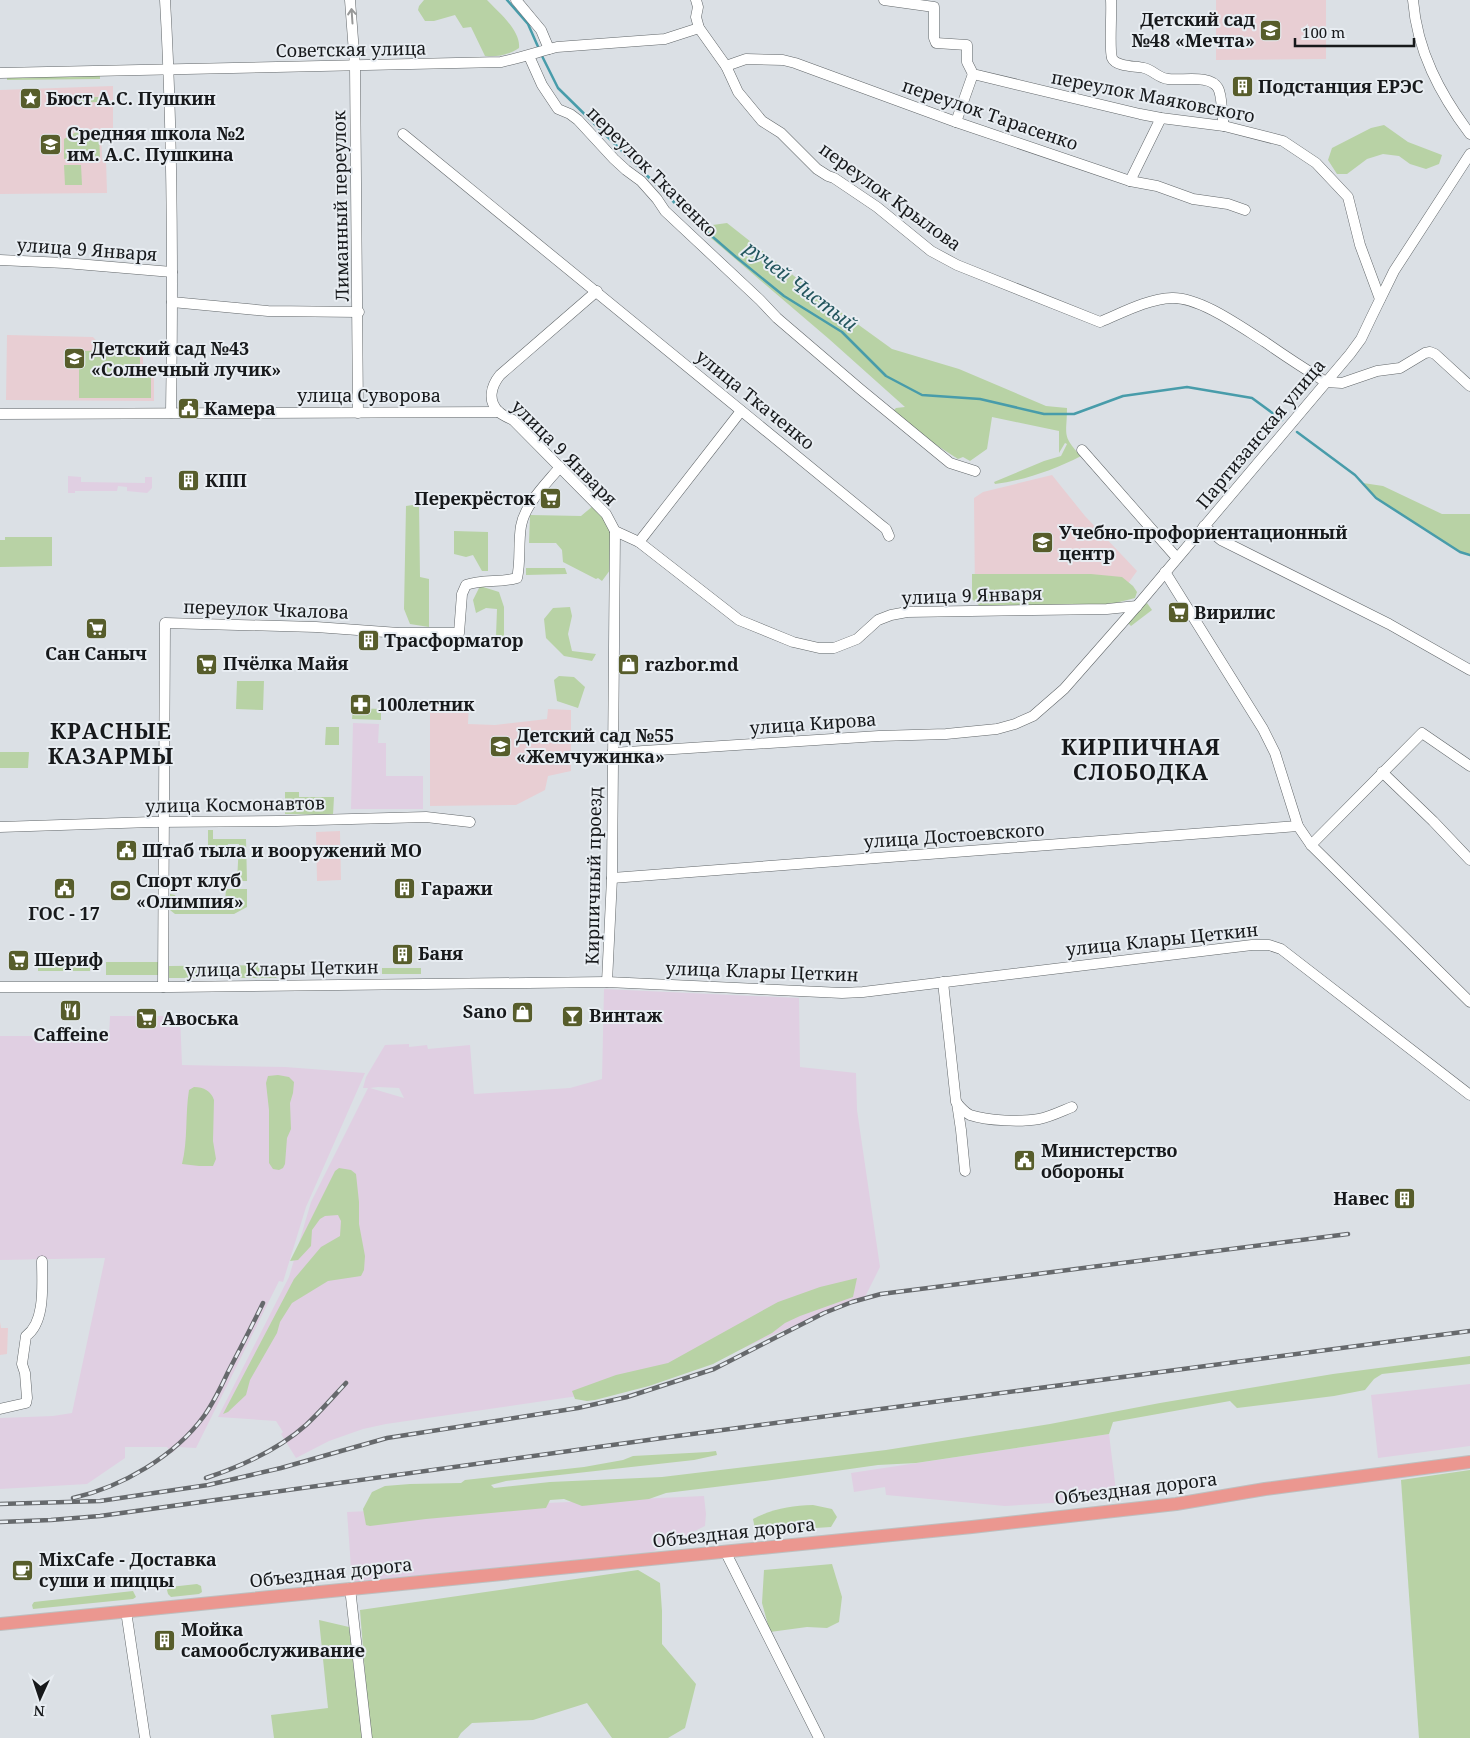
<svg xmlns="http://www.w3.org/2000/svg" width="1470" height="1738" viewBox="0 0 1470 1738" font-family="'Noto Serif',serif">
<rect width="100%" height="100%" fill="#dbe0e5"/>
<g fill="#e0cfe2" fill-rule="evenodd">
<polygon points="68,476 81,477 81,482 145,483 145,477 152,477 152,488 147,493 127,491 127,487 118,486 117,491 75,491 75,493 68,493"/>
<polygon points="353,723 379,724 378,743 386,743 386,776 423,776 423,809 351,809"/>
<path d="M604,989L799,998L800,1067L856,1073L857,1110L880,1267L865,1297L843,1304L730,1354L578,1396L386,1424L363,1429L329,1441L296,1458L281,1434L283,1432L276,1421L218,1417L289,1277L311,1202L368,1088H363L366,1077L385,1045L409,1044V1047L427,1045L428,1049L470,1045L474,1094L570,1088L602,1079ZM378,1087L399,1088L404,1098L370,1088Z"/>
<polygon points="110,1016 180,1016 182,1065 285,1067 365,1073 306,1207 283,1282 279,1281 196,1448 178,1447 172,1453 167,1447 125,1447 125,1458 87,1484 0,1489 0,1418 53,1416 72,1413 105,1258 0,1260 0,1036 109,1036"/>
<polygon points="1470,1384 1470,1446 1378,1458 1371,1395"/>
<polygon points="1109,1434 1117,1499 1005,1506 886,1495 885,1487 854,1492 851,1473"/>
<polygon points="704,1496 706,1514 705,1526 652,1552 352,1582 347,1512"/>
</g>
<g fill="#e8ced3">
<polygon points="1216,0 1326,0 1326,59 1216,60"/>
<polygon points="113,86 113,128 101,128 102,159 106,159 107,193 0,194 0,90"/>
<polygon points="7,335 93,337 103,348 143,348 143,370 154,370 154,401 6,400"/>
<polygon points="1052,475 1085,516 1137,571 1122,592 975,595 974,498 983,492"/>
<polygon points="430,701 469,702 468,724 495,725 547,719 548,709 571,710 571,771 548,776 545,790 516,805 430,806"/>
<polygon points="340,831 341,880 317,881 316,832"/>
<polygon points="0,1322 1,1328 8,1328 7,1354 0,1355"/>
</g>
<g fill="#b8d2a5">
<path d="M424,0H487C498,12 521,30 519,48C508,55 498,57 485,56L471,27L463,28L455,15L434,21H425L418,10L419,6Z"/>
<polygon points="100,74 100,79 7,80 7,76"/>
<polygon points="59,97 100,97 100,102 59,103"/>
<polygon points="1384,125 1408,142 1442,155 1439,164 1426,169 1410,164 1399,156 1383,154 1367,159 1347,174 1337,174 1328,160 1332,148 1371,128"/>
<polygon points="78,131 99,131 100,159 64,159 64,139"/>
<polygon points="64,165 81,165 82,185 65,185"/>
<path d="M727,223L827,302L892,349L959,369L1046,406L1067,408C1067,435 1061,435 1081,456C1054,470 1025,480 995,484L994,482L1044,461L1061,456L1067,444L1065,443L1059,453V431L992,417L987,449L970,461L963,457L958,459L930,441L892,412L896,408L905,407L829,339L698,227Z"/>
<polygon points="140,350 140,372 151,372 151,398 79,398 79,351"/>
<polygon points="1363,483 1383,486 1442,514 1470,514 1470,555 1460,552 1376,498"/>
<polygon points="419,504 420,577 429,579 429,627 410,624 404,609 406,506"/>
<polygon points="593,506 603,518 611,533 613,566 602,581 598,578 596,579 563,562 562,550 556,543 529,543 530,515 581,516"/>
<polygon points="454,531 488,532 488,571 482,571 473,555 466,557 454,554"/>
<polygon points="5,537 52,537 52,566 0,567 0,540 5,540"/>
<polygon points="526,568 565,568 567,574 526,575"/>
<polygon points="972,574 1091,574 1122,577 1133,586 1137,592 1135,598 1104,606 982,608 972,599"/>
<polygon points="480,586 499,592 504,607 504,645 496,636 497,609 486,608 476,613 473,600"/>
<polygon points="1147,603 1152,610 1131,626 1127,622 1140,608"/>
<polygon points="570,607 572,616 568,634 572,651 596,654 592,661 564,656 546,638 544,619 553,608"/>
<polygon points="559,676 574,677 585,687 578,708 557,701 554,680"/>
<polygon points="237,681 264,681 263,710 236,709"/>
<polygon points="353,708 381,709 381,720 352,719"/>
<polygon points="326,727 339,727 339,745 325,745"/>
<polygon points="0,752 29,752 28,768 0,768"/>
<polygon points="285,792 299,792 299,797 334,797 333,815 285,814"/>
<polygon points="208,830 213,830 213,839 246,839 247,881 237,881 239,844 228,844 226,850 214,850 214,852 208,852"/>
<polygon points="226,889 247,889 247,907 234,914 175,914 170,910 170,894 175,895 178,905 191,905 195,898 216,898 216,903 225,903"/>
<rect x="106" y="962" width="54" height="13"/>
<polygon points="38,963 90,964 90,971 38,971"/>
<polygon points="269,965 274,969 277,978 169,978 169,966"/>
<rect x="382" y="968" width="39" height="6"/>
<polygon points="278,1075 289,1077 294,1082 293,1093 290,1103 291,1129 287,1138 285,1164 283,1168 279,1170 273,1169 269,1163 269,1110 266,1083 268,1076"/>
<path d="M194,1087C204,1087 211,1091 214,1100L213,1141L216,1159L213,1166H199L182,1164C188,1140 185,1115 189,1090Z"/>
<polygon points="339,1168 351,1170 356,1174 359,1202 359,1224 365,1256 364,1270 361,1276 328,1281 292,1303 280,1322 277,1333 250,1380 246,1395 228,1412 223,1414 294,1279 321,1247 340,1236 341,1221 338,1215 325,1216 320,1219 312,1230 311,1246 298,1260 290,1261 335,1171"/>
<polygon points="857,1278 853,1297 800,1316 785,1323 772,1333 713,1364 649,1386 595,1400 587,1401 575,1399 572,1391 616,1375 668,1363 778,1302 820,1287"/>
<polygon points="1470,1356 1470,1364 1382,1374 1374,1379 1365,1390 1334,1396 1237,1408 1230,1401 1113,1422 1109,1434 916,1463 878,1465 765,1481 666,1493 649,1499 582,1506 564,1499 550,1500 546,1508 426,1519 370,1526 366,1525 363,1509 372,1492 385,1486 410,1484 461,1483 465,1480 584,1467 623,1460 633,1456 708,1452 716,1451 717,1455 694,1460 506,1481 491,1485 494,1488 550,1482 662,1477 886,1450 1050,1424 1160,1403 1333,1374"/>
<polygon points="1470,1470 1470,1738 1419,1738 1401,1480"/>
<path d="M813,1505L832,1509L837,1517L831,1527L769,1531L755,1529L753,1519C774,1508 791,1506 813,1505Z"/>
<polygon points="832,1564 842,1597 839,1622 827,1628 807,1627 770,1632 762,1603 764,1570"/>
<polygon points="638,1570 660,1583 662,1611 662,1644 696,1684 685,1728 668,1738 612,1738 587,1703 533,1720 472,1723 461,1733 458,1738 371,1738 368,1712 360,1610"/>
<polygon points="197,1584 201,1586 202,1592 199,1594 171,1597 168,1594 167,1590 170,1587"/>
<polygon points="133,1591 136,1597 133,1599 33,1609 32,1605 34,1602"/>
<polygon points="319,1620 349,1627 362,1738 274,1738 271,1715 328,1708"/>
</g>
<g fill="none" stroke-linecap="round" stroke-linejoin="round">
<g stroke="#489caa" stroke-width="2.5">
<polyline points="507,0 528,24 539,49"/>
<polyline points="541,54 558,88 684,212 736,257 784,296 842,332 886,376 922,395 980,399 1044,414 1074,414 1123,396 1187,387 1252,398 1282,420"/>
<polyline points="1297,432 1355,475 1376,498 1460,552 1470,555"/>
</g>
<defs>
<g id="minor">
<path d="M165,0C173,137 173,276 171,413"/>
<polyline points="350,0 355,66 358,413"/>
<polyline points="516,0 541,30 549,49"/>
<path d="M696,0L698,7L696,17L699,28L726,66L738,92L762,121L781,133L817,169L828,176L834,178L877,207L931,251L957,265L1100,322C1122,313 1147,299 1172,298C1200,297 1241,327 1265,342C1285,356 1305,369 1326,382L1342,383L1377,371L1400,368L1425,353L1430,352L1435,354L1470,386"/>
<polyline points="884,0 934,7 934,38 936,43 967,45 967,62 973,74 1140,114 1161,118 1224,126 1283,141 1316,163 1348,197 1360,245 1380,299"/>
<path d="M1111,0C1112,13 1109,49 1112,58C1116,67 1135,66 1144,68C1153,70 1158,78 1168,79C1182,81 1210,74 1218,88C1223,97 1221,115 1224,126"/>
<path d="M1413,0C1417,51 1440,94 1470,134"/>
<polyline points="529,56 542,85 558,109 570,114 578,120 614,159 626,170 641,181 657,199 665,211 760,300 777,318 860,389 950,463 975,471"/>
<polyline points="726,66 746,59 783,60 795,63 956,122 1130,181 1157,186 1193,199 1228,204 1245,210"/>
<path d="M0,73L501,62C520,58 538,52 557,47L665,39L699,28"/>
<polyline points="956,122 973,74"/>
<polyline points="403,134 881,525 886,529 889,536"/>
<polyline points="1130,181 1161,118"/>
<polyline points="0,260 65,263 172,272"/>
<path d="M597,291L500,375C491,386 487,401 499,412C502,415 509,418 513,420L606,514L615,531L639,542L739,620L793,642L819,648H834L857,639L878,620L891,615L907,612L1107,609L1137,606"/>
<polyline points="172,302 268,311 359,312"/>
<polyline points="0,414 499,412"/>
<polyline points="1082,450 1177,558"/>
<polyline points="1204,526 1221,540 1389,624 1470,670"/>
<polyline points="639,542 741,411"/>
<polyline points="1165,572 1263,729 1275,753 1298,826 1311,845 1470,1002"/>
<polyline points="612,753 879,736 946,734 997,729 1015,724 1033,716 1064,689 1137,606 1350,354 1361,339 1371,318 1394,271 1470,154"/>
<polyline points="1382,772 1433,821 1470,860"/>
<polyline points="0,827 152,822 278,821 426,817 470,822"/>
<polyline points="1311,845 1422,733 1470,766"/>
<polyline points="612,878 1298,826"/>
<polyline points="607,982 612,878 615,531"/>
<path d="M943,982L956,1102C960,1107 964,1112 970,1115C988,1121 1021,1122 1039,1119C1050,1117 1062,1111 1072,1107"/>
<polyline points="0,987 171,987 607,982 842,993 863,992 1252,945 1269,945 1281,949 1470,1095"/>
<path d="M163,987L165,623L316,627L399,633H459L462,594L466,585C483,579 500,583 517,578C521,561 518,544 521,526C525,504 546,484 560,467"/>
<polyline points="957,1103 961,1130 965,1171"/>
<path d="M0,1409L26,1403L27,1398L25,1373L22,1364L26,1336C46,1322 42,1283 42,1261"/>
<polyline points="725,1551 819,1738"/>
<polyline points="350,1588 367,1738"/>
<polyline points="126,1611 145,1738"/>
</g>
<polyline id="major" points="0,1624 972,1527 1176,1504 1265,1489 1470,1462"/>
</defs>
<use href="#minor" stroke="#616669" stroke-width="11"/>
<use href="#major" stroke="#bebfbf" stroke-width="14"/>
<use href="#minor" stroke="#fff" stroke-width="10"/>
<use href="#major" stroke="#eb9790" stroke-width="12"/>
<defs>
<g id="rail">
<path d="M206,1478C242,1466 278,1450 306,1425C320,1412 333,1397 346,1383"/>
<path d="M73,1498C122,1487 175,1456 204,1416C214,1402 221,1387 228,1372C240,1349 252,1326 263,1303"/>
<polyline points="0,1504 100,1501 208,1485 281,1468 387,1438 578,1408 627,1397 714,1369 824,1313 852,1302 881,1294 1348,1234"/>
<polyline points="0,1522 51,1520 100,1516 677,1436 1470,1331"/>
</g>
</defs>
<use href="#rail" stroke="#66696c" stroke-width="4.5"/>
<use href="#rail" stroke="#e8edf2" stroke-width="2.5" stroke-dasharray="8" stroke-linecap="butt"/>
</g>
<defs><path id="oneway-shaft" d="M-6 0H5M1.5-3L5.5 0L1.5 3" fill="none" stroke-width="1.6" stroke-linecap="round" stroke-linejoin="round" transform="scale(1.25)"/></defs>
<use stroke="#979898" href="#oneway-shaft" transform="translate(352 16) rotate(-94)"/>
<defs>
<symbol id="school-square" viewBox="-11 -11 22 22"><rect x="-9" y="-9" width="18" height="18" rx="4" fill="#575d2b" stroke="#e8edf2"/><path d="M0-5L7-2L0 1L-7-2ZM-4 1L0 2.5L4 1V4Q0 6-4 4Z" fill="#fff"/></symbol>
<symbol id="building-square" viewBox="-11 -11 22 22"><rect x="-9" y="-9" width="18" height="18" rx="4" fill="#575d2b" stroke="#e8edf2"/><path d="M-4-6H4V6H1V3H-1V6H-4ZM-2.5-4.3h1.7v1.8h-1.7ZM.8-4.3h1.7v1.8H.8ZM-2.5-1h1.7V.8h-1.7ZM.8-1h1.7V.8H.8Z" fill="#fff"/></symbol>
<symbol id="sight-square" viewBox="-11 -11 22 22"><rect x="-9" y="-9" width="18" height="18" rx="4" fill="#575d2b" stroke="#e8edf2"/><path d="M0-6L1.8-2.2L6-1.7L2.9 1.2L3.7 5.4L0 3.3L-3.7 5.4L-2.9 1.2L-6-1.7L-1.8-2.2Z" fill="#fff"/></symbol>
<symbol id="civic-square" viewBox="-11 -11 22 22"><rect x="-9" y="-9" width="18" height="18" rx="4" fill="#575d2b" stroke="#e8edf2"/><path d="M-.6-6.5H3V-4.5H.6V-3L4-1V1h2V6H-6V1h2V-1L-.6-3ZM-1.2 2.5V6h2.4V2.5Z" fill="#fff"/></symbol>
<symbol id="supermarket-square" viewBox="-11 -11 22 22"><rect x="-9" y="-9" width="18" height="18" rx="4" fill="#575d2b" stroke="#e8edf2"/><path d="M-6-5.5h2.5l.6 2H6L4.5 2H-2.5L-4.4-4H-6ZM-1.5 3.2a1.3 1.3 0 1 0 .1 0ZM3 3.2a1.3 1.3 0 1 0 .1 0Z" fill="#fff"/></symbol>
<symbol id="shop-square" viewBox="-11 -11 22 22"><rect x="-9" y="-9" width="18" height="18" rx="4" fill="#575d2b" stroke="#e8edf2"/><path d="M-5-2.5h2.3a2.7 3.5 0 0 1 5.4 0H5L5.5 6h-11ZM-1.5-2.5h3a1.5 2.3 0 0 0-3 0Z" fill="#fff"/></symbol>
<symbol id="pharmacy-square" viewBox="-11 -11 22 22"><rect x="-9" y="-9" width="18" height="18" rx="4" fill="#575d2b" stroke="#e8edf2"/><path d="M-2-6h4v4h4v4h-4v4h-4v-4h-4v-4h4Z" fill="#fff"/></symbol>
<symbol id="stadium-square" viewBox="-11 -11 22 22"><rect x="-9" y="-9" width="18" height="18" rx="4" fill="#575d2b" stroke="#e8edf2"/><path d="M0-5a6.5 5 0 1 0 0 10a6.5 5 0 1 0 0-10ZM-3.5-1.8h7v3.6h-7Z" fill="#fff"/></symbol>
<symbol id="restaurant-square" viewBox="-11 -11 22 22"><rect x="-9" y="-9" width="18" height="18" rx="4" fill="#575d2b" stroke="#e8edf2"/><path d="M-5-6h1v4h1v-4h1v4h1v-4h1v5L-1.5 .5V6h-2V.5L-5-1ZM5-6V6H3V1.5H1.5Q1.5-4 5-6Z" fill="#fff"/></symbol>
<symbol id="bar-square" viewBox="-11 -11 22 22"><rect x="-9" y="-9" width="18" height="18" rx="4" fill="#575d2b" stroke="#e8edf2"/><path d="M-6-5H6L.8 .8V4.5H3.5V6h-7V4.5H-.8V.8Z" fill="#fff"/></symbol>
<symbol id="cafe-square" viewBox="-11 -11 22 22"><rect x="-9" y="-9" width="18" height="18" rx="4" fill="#575d2b" stroke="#e8edf2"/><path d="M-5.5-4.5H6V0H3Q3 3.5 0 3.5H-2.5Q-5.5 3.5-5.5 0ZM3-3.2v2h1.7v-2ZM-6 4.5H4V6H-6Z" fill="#fff"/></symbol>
</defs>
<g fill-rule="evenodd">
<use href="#school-square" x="1258" y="18" width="25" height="25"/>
<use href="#building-square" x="1230" y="74" width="25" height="25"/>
<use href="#sight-square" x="18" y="86" width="25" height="25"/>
<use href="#school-square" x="38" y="132" width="25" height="25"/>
<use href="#school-square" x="62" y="346" width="25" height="25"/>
<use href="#civic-square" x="176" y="396" width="25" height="25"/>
<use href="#building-square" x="176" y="468" width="25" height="25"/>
<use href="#supermarket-square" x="538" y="486" width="25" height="25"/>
<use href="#school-square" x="1030" y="530" width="25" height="25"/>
<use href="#supermarket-square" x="1166" y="600" width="25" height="25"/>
<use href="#supermarket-square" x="84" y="616" width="25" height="25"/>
<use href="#building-square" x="356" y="628" width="25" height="25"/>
<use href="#supermarket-square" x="194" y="652" width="25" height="25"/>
<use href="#shop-square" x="616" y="652" width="25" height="25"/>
<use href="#pharmacy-square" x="348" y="692" width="25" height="25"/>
<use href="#school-square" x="488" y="734" width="25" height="25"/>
<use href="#civic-square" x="114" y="838" width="25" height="25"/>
<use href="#civic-square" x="52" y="876" width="25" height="25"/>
<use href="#building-square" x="392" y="876" width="25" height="25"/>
<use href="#stadium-square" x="108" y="878" width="25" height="25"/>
<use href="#building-square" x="390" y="942" width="25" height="25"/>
<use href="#supermarket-square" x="6" y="948" width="25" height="25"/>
<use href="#restaurant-square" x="58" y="998" width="25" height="25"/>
<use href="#shop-square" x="510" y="1000" width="25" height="25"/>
<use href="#bar-square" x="560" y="1004" width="25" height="25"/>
<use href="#supermarket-square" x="134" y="1006" width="25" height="25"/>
<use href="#civic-square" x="1012" y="1148" width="25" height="25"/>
<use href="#building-square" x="1392" y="1186" width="25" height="25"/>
<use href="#cafe-square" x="10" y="1558" width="25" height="25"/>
<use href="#building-square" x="152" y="1628" width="25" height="25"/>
</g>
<g text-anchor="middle" stroke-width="4" stroke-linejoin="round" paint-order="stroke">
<g font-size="18" font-weight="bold" fill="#17191b" stroke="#e8edf2" text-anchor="start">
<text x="1255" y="26" text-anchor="end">Детский сад<tspan x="1255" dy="21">№48 «Мечта»</tspan></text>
<text x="1258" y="93">Подстанция ЕРЭС</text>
<text x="46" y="105">Бюст А.С. Пушкин</text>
<text x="67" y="140">Средняя школа №2<tspan x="67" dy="21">им. А.С. Пушкина</tspan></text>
<text x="91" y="355">Детский сад №43<tspan x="91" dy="21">«Солнечный лучик»</tspan></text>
<text x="204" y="415">Камера</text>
<text x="205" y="487">КПП</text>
<text x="535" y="505" text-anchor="end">Перекрёсток</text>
<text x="1059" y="539">Учебно-профориентационный<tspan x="1059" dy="21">центр</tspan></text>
<text x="1194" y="619">Вирилис</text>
<text x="384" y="647">Трасформатор</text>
<text x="96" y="660" text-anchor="middle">Сан Саныч</text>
<text x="223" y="670">Пчёлка Майя</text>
<text x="645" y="671">razbor.md</text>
<text x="377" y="711">100летник</text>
<text x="516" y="742">Детский сад №55<tspan x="516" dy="21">«Жемчужинка»</tspan></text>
<text x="142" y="857">Штаб тыла и вооружений МО</text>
<text x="136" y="887">Спорт клуб<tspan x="136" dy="21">«Олимпия»</tspan></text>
<text x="421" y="895">Гаражи</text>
<text x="64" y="920" text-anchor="middle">ГОС - 17</text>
<text x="418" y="960">Баня</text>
<text x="34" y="966">Шериф</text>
<text x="507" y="1018" text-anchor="end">Sano</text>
<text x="589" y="1022">Винтаж</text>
<text x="162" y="1025">Авоська</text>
<text x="71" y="1041" text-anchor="middle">Caffeine</text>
<text x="1041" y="1157">Министерство<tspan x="1041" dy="21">обороны</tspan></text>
<text x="1389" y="1205" text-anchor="end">Навес</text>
<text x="39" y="1566">MixCafe - Доставка<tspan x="39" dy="21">суши и пиццы</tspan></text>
<text x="181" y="1636">Мойка<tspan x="181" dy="21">самообслуживание</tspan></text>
</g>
<g font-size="18" fill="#17191b" stroke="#e8edf2">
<text transform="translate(351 50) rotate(-1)" y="6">Советская улица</text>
<text transform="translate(1153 97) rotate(11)" y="6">переулок Маяковского</text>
<text transform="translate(990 115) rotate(19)" y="6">переулок Тарасенко</text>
<text transform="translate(652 172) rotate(45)" y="6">переулок Ткаченко</text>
<text transform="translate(890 197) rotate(36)" y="6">переулок Крылова</text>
<text transform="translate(341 206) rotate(-91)" y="6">Лиманный переулок</text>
<text transform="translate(87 250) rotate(4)" y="6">улица 9 Января</text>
<text x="369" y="402">улица Суворова</text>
<text transform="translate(755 400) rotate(39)" y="6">улица Ткаченко</text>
<text transform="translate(1261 434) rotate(-50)" y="6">Партизанская улица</text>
<text transform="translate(564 453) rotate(45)" y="6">улица 9 Января</text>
<text transform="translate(972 596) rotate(-2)" y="6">улица 9 Января</text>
<text transform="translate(266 610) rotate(2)" y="6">переулок Чкалова</text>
<text transform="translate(813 724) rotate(-4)" y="6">улица Кирова</text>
<text transform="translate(235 805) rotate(-1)" y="6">улица Космонавтов</text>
<text transform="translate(954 836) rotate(-4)" y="6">улица Достоевского</text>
<text transform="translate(594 876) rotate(-89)" y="6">Кирпичный проезд</text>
<text transform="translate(1162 940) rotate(-6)" y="6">улица Клары Цеткин</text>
<text transform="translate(282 969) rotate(-1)" y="6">улица Клары Цеткин</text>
<text transform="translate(762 972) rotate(2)" y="6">улица Клары Цеткин</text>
<text transform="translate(1136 1489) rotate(-7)" y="6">Объездная дорога</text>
<text transform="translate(734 1533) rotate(-6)" y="6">Объездная дорога</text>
<text transform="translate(331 1573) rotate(-6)" y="6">Объездная дорога</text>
</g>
<g font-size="19" font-style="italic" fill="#22555d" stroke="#e8edf2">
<text transform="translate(801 286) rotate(37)" y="7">ручей Чистый</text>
</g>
<g font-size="22" font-weight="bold" letter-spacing="1" fill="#17191b" stroke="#e8edf2">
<text x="111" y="739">КРАСНЫЕ<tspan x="111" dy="25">КАЗАРМЫ</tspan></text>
<text x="1141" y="755">КИРПИЧНАЯ<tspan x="1141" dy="25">СЛОБОДКА</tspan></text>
</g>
</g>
<g transform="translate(40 1698) rotate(183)" stroke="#e8edf2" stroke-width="4" paint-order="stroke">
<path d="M0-4L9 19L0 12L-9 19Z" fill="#17191b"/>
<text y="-8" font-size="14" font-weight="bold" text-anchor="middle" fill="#17191b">N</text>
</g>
<path d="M1295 38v8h119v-8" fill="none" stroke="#17191b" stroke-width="2.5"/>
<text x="1302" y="38" font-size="15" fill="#17191b" stroke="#e8edf2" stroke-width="4" paint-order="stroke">100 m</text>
</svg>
